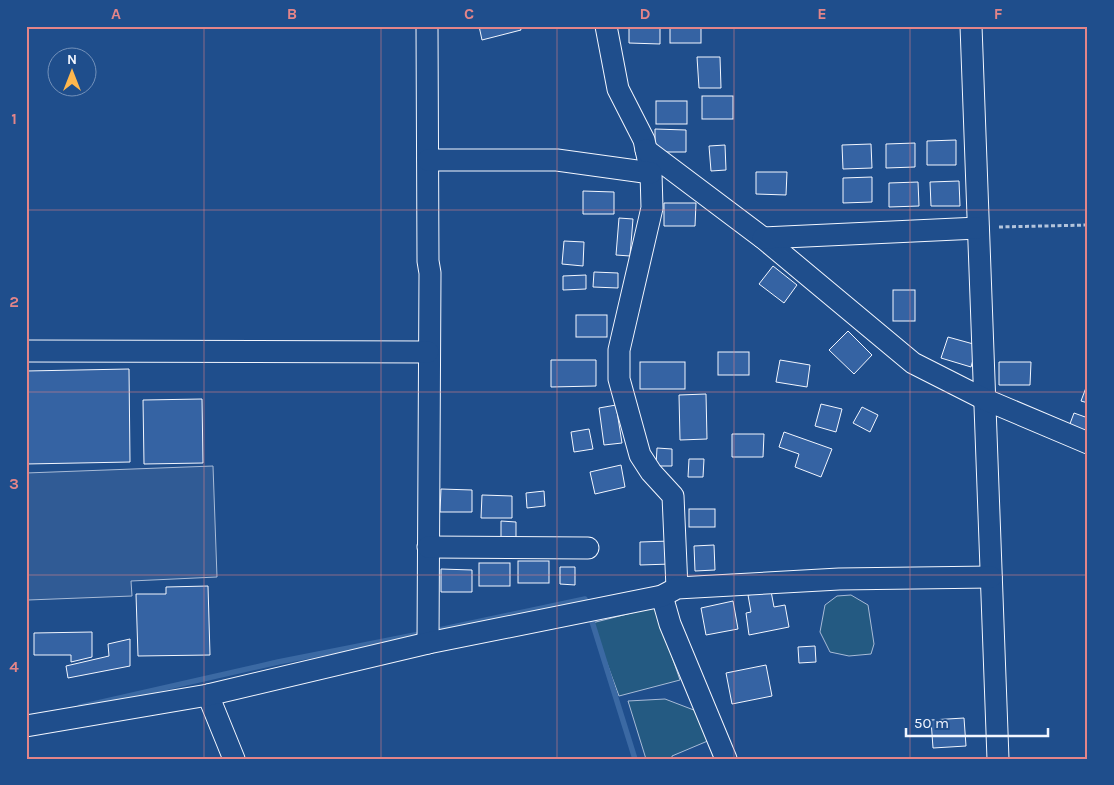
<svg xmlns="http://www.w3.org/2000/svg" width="1114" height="785" viewBox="0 0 1114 785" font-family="Karla,sans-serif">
<rect width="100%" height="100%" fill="#1f4e8c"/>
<g fill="#245a82" stroke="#a8bbd7">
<polygon points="851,595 868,605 874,644 871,654 849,656 830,652 820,632 825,605 837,596"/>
<polygon points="655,607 680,680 619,696 592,623"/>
<polygon points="665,699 699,712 710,740 672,756 672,759 646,759 628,701"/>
</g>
<polygon fill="#305b95" stroke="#a8bbd7" points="213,466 217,577 131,581 132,596 28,600 26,473"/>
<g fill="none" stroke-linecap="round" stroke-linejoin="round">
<g stroke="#3b69a3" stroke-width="5.5">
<polyline points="439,630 585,599 635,759"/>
<polyline points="80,707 278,662 425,633"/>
</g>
</g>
<g fill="#3563a3" stroke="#f2f6ff">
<polygon points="479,26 520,26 521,30 482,40"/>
<polygon points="629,26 660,26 660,44 629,43"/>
<rect x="670" y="26" width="31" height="17"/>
<polygon points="697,57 720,57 721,88 699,88"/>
<rect x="702" y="96" width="31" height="23"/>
<rect x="656" y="101" width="31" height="23"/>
<polygon points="655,129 686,130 686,152 655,152"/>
<polygon points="956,140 956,165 927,165 927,141"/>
<polygon points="915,143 915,167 886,168 886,144"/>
<polygon points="871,144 872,168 843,169 842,145"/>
<polygon points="725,145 726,170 711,171 709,146"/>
<polygon points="756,172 787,172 786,195 756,194"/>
<polygon points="872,177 872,202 843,203 843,178"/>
<polygon points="959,181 960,206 931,206 930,182"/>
<polygon points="918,182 919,206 889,207 889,183"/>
<polygon points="583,191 614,192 614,214 583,214"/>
<polygon points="664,203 696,203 695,226 664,226"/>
<polygon points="619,218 633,219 630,256 616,255"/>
<polygon points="564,241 584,242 583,266 562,264"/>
<polygon points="773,266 797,285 784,303 759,284"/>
<polygon points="594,272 618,273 618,288 593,287"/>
<polygon points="586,275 586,289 563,290 563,276"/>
<rect x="893" y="290" width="22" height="31"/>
<rect x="576" y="315" width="31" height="22"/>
<polygon points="848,331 872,355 854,374 829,350"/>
<polygon points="948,337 977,345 971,367 941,358"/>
<rect x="718" y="352" width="31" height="23"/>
<polygon points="551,360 596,360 596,386 551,387"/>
<polygon points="780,360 810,365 807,387 776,382"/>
<rect x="640" y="362" width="45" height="27"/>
<polygon points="999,362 1031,362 1030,385 999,385"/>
<polygon points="129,369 130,462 26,464 26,371"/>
<polygon points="1087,385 1088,385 1088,403 1081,401"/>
<polygon points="706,394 707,439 680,440 679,395"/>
<polygon points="202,399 203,463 144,464 143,400"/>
<polygon points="821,404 842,409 836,432 815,426"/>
<polygon points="616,405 622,443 604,445 599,408"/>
<polygon points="862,407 878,415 870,432 853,423"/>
<polygon points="1074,413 1088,418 1088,436 1068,429"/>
<polygon points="589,429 593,449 574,452 571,432"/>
<polygon points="784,432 832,449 821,477 795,467 799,454 779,447"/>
<polygon points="732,434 764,434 763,457 732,457"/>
<polygon points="657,448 672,449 672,466 656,466"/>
<polygon points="689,459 704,459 703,477 688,477"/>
<polygon points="621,465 625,487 595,494 590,472"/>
<polygon points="441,489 472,490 472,512 440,512"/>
<polygon points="544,491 545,506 527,508 526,493"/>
<polygon points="482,495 512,496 512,518 481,518"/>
<rect x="689" y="509" width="26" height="18"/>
<polygon points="501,521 516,522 516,539 501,539"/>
<polygon points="670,541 671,564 640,565 640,542"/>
<polygon points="714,545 715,570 695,571 694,546"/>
<rect x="518" y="561" width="31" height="22"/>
<rect x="479" y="563" width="31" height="23"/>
<polygon points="560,567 575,567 575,585 560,584"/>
<polygon points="441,569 472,570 472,592 441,592"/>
<polygon points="208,586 210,655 138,656 136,594 166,594 166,587"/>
<polygon points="771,591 774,607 785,605 789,627 749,635 746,613 751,612 748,595"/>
<polygon points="733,601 738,629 706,635 701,608"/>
<polygon points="92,632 92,657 71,662 71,655 34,655 34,633"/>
<polygon points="130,639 130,666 68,678 66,666 109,656 108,644"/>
<polygon points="815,646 816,662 799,663 798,647"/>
<polygon points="766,665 772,696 732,704 726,673"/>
<polygon points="964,718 966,746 933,748 931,720"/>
</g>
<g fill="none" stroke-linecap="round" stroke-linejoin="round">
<defs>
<g id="minor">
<polyline points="427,26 428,261 430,273 428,643"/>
<polyline points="606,26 618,89 644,140 651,173 652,208 619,350 619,379 640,455 651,472 673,496 677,588"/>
<polyline points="971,26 998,759"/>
<polyline points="646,150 763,238 913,363 984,399 1088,443"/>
<polyline points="428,160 557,160 651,173"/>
<polyline points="763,238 978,228"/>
<polyline points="26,351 428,352"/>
<polyline points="428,547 588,548"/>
<polyline points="662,596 670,624 726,759"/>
<polyline points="208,695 234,759"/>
<polyline points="26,726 208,695 428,643 662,596 677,588 839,579 991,577"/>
</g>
</defs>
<use href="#minor" stroke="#f2f6ff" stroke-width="23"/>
<polyline stroke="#b3c4dc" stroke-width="3" stroke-dasharray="4 2.5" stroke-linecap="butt" points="999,227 1088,225"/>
<use href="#minor" stroke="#1f4e8c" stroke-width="21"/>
</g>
<path fill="none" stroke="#e38589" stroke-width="1" stroke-opacity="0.55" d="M204,26V759M381,26V759M557,26V759M734,26V759M910,26V759M26,210H1088M26,392H1088M26,575H1088"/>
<rect width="1114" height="785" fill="none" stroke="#1f4e8c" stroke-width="55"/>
<g transform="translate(72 72)"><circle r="24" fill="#1f4e8c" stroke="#7391ba"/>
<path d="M0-4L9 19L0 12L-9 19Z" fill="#ffb74d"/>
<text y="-8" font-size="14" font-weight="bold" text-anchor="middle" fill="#f2f6ff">N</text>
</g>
<path d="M906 728v8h142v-8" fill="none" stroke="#f2f6ff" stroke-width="2.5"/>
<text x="914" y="728" font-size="15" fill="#f2f6ff" stroke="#1f4e8c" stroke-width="4" paint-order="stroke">50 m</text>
<rect x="28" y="28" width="1058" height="730" fill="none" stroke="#e38589" stroke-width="2"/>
<g font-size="16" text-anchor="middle" font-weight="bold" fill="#e38589">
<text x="116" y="19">A</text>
<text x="292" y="19">B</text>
<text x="469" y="19">C</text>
<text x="645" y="19">D</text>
<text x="822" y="19">E</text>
<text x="998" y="19">F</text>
<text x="14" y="124">1</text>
<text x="14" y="307">2</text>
<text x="14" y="489">3</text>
<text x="14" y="672">4</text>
</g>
</svg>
